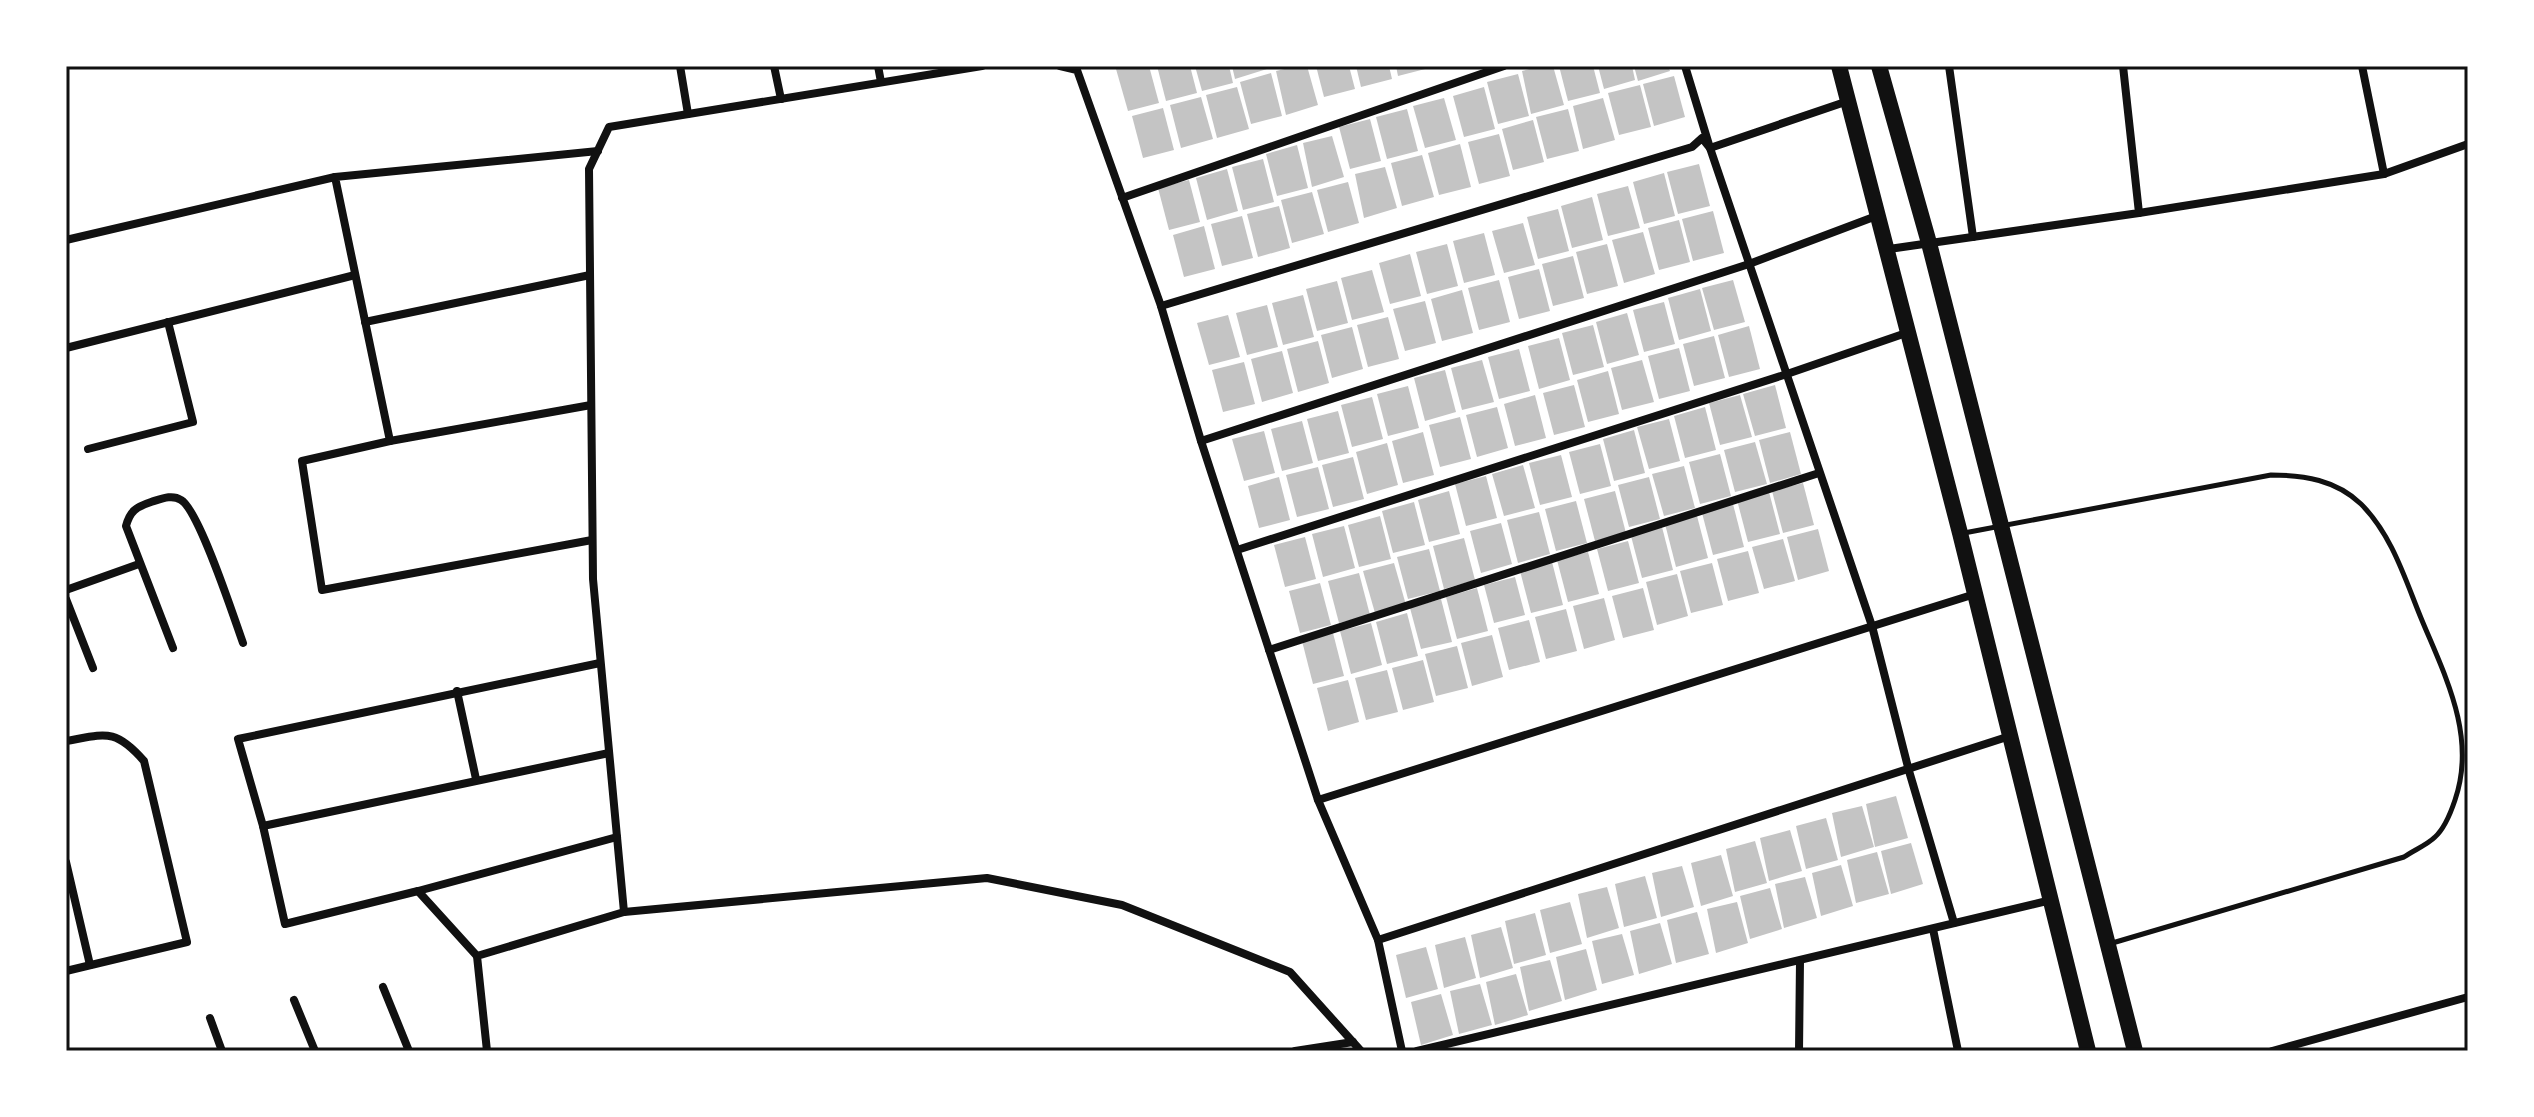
<svg xmlns="http://www.w3.org/2000/svg" width="2534" height="1117" viewBox="0 0 2534 1117" font-family="'Asap Condensed',sans-serif">
<rect width="100%" height="100%" fill="#fff"/>
<g fill="#c4c4c4">
<polygon points="1128,66 1149,66 1159,103 1128,111 1116,69"/>
<polygon points="1157,66 1190,66 1197,93 1166,101"/>
<polygon points="1195,66 1229,66 1233,83 1202,91"/>
<polygon points="1232,66 1267,66 1267,69 1235,79"/>
<polygon points="1297,66 1307,66 1318,105 1286,115 1276,71"/>
<polygon points="1316,66 1349,66 1355,89 1324,97"/>
<polygon points="1356,66 1389,66 1392,79 1361,87"/>
<polygon points="1396,66 1433,66 1433,67 1398,76"/>
<polygon points="1540,66 1553,66 1564,105 1531,114 1522,71"/>
<polygon points="1559,66 1593,66 1600,93 1568,101"/>
<polygon points="1598,66 1632,66 1635,80 1604,89"/>
<polygon points="1634,66 1668,66 1670,71 1638,81"/>
<polygon points="1271,73 1282,116 1251,124 1240,82"/>
<polygon points="1518,74 1529,116 1498,124 1487,82"/>
<polygon points="1674,76 1685,117 1654,126 1643,84"/>
<polygon points="1640,85 1651,127 1619,135 1608,93"/>
<polygon points="1237,87 1249,129 1217,138 1206,95"/>
<polygon points="1484,87 1495,129 1464,137 1453,96"/>
<polygon points="1201,97 1213,139 1181,148 1170,105"/>
<polygon points="1444,98 1456,140 1425,148 1413,106"/>
<polygon points="1603,98 1615,140 1583,149 1573,106"/>
<polygon points="1163,108 1174,150 1143,158 1132,116"/>
<polygon points="1407,109 1418,151 1387,159 1376,117"/>
<polygon points="1568,109 1579,151 1547,159 1536,117"/>
<polygon points="1370,119 1381,161 1350,169 1339,127"/>
<polygon points="1533,120 1544,162 1513,170 1502,129"/>
<polygon points="1499,134 1510,176 1479,184 1468,142"/>
<polygon points="1332,136 1344,177 1312,187 1303,143"/>
<polygon points="1460,144 1471,187 1439,195 1428,153"/>
<polygon points="1297,145 1308,188 1277,196 1266,154"/>
<polygon points="1422,155 1434,197 1402,206 1391,163"/>
<polygon points="1263,159 1274,202 1243,210 1232,167"/>
<polygon points="1699,164 1710,206 1678,214 1667,172"/>
<polygon points="1385,167 1397,208 1364,218 1355,174"/>
<polygon points="1227,169 1238,211 1207,220 1196,178"/>
<polygon points="1664,173 1675,216 1644,224 1633,182"/>
<polygon points="1189,180 1200,222 1169,230 1158,188"/>
<polygon points="1348,182 1359,223 1328,232 1317,190"/>
<polygon points="1628,186 1640,228 1608,236 1597,194"/>
<polygon points="1312,192 1324,234 1292,243 1281,200"/>
<polygon points="1592,197 1603,240 1572,248 1561,206"/>
<polygon points="1279,206 1290,248 1258,257 1247,214"/>
<polygon points="1558,209 1569,251 1538,259 1527,217"/>
<polygon points="1713,211 1724,253 1693,261 1682,219"/>
<polygon points="1242,216 1253,258 1222,266 1211,224"/>
<polygon points="1679,220 1690,262 1659,270 1648,228"/>
<polygon points="1523,223 1535,265 1504,273 1492,231"/>
<polygon points="1204,226 1215,269 1184,277 1173,235"/>
<polygon points="1643,232 1655,274 1624,283 1612,240"/>
<polygon points="1484,233 1495,275 1464,283 1453,241"/>
<polygon points="1447,244 1458,286 1427,294 1416,252"/>
<polygon points="1607,244 1618,286 1587,294 1576,252"/>
<polygon points="1410,254 1421,296 1390,304 1379,263"/>
<polygon points="1573,256 1584,298 1553,306 1542,264"/>
<polygon points="1539,269 1550,311 1519,319 1508,277"/>
<polygon points="1372,270 1384,312 1352,320 1341,278"/>
<polygon points="1499,280 1510,322 1479,330 1468,288"/>
<polygon points="1733,280 1745,322 1714,330 1702,288"/>
<polygon points="1337,281 1348,323 1317,331 1306,289"/>
<polygon points="1700,289 1711,331 1679,340 1668,298"/>
<polygon points="1462,290 1473,333 1442,341 1431,299"/>
<polygon points="1303,295 1314,337 1283,345 1272,303"/>
<polygon points="1425,301 1436,343 1405,351 1393,309"/>
<polygon points="1664,302 1675,344 1644,352 1633,310"/>
<polygon points="1267,305 1278,347 1247,355 1236,313"/>
<polygon points="1627,313 1639,355 1607,364 1596,322"/>
<polygon points="1228,315 1240,357 1209,365 1197,323"/>
<polygon points="1388,317 1399,359 1368,367 1357,325"/>
<polygon points="1593,325 1604,367 1573,375 1562,333"/>
<polygon points="1749,326 1760,369 1729,377 1718,335"/>
<polygon points="1352,327 1363,369 1332,378 1321,335"/>
<polygon points="1714,336 1725,378 1694,386 1683,344"/>
<polygon points="1559,338 1570,380 1539,389 1528,346"/>
<polygon points="1318,341 1329,383 1298,392 1287,349"/>
<polygon points="1679,348 1690,391 1659,399 1648,356"/>
<polygon points="1519,349 1530,391 1499,399 1488,357"/>
<polygon points="1282,351 1293,393 1262,402 1251,359"/>
<polygon points="1482,360 1494,402 1462,410 1451,368"/>
<polygon points="1642,360 1654,402 1622,410 1611,368"/>
<polygon points="1244,362 1255,404 1223,412 1212,370"/>
<polygon points="1445,370 1456,412 1425,421 1414,378"/>
<polygon points="1608,371 1619,414 1588,422 1577,380"/>
<polygon points="1574,385 1585,427 1554,435 1543,393"/>
<polygon points="1775,385 1786,428 1755,436 1743,394"/>
<polygon points="1408,386 1419,428 1388,436 1377,394"/>
<polygon points="1535,395 1546,438 1515,446 1504,404"/>
<polygon points="1740,395 1752,437 1720,445 1709,403"/>
<polygon points="1372,397 1383,439 1352,447 1341,405"/>
<polygon points="1497,407 1508,448 1477,457 1466,415"/>
<polygon points="1705,407 1716,450 1685,458 1674,416"/>
<polygon points="1338,411 1349,453 1318,461 1307,419"/>
<polygon points="1460,417 1471,459 1440,467 1429,425"/>
<polygon points="1669,419 1680,461 1649,469 1637,427"/>
<polygon points="1302,421 1313,463 1282,471 1271,429"/>
<polygon points="1634,430 1645,473 1614,481 1603,439"/>
<polygon points="1264,431 1275,473 1244,481 1232,439"/>
<polygon points="1423,432 1434,475 1403,483 1392,441"/>
<polygon points="1790,432 1801,474 1770,483 1759,440"/>
<polygon points="1755,442 1767,484 1735,492 1724,450"/>
<polygon points="1387,443 1398,485 1367,494 1356,452"/>
<polygon points="1600,444 1611,486 1580,494 1569,452"/>
<polygon points="1720,454 1731,496 1700,504 1689,462"/>
<polygon points="1561,455 1572,497 1540,505 1529,463"/>
<polygon points="1353,457 1364,499 1333,507 1322,465"/>
<polygon points="1523,465 1535,508 1504,516 1492,474"/>
<polygon points="1684,466 1695,508 1664,516 1652,474"/>
<polygon points="1318,467 1329,509 1297,517 1286,475"/>
<polygon points="1486,476 1497,518 1466,526 1455,484"/>
<polygon points="1279,477 1290,520 1259,528 1248,486"/>
<polygon points="1649,477 1660,519 1629,527 1618,485"/>
<polygon points="1803,483 1814,525 1783,533 1772,491"/>
<polygon points="1449,491 1460,534 1429,542 1418,500"/>
<polygon points="1615,491 1626,533 1595,541 1584,499"/>
<polygon points="1769,492 1780,534 1748,542 1737,500"/>
<polygon points="1576,501 1587,543 1556,551 1545,509"/>
<polygon points="1414,502 1425,545 1393,553 1382,511"/>
<polygon points="1733,504 1744,547 1713,555 1702,513"/>
<polygon points="1539,512 1550,554 1518,563 1507,520"/>
<polygon points="1380,516 1391,559 1359,567 1348,525"/>
<polygon points="1697,516 1708,558 1676,567 1665,524"/>
<polygon points="1501,523 1512,564 1481,573 1470,531"/>
<polygon points="1344,526 1355,568 1323,577 1312,534"/>
<polygon points="1662,527 1673,570 1642,578 1631,536"/>
<polygon points="1818,529 1829,571 1798,580 1787,537"/>
<polygon points="1305,537 1316,579 1285,587 1274,545"/>
<polygon points="1464,538 1475,580 1444,589 1433,546"/>
<polygon points="1783,539 1795,581 1764,589 1752,547"/>
<polygon points="1628,541 1639,583 1608,591 1597,549"/>
<polygon points="1429,549 1440,591 1408,599 1397,557"/>
<polygon points="1748,551 1759,593 1728,601 1717,559"/>
<polygon points="1588,552 1599,594 1568,602 1557,560"/>
<polygon points="1552,562 1563,605 1531,613 1520,571"/>
<polygon points="1394,563 1406,605 1375,613 1363,571"/>
<polygon points="1712,563 1723,605 1691,613 1680,571"/>
<polygon points="1359,573 1370,615 1339,623 1328,581"/>
<polygon points="1677,574 1688,616 1657,625 1646,582"/>
<polygon points="1515,577 1525,615 1494,623 1484,585"/>
<polygon points="1320,583 1331,625 1300,633 1289,591"/>
<polygon points="1477,588 1488,631 1457,639 1446,597"/>
<polygon points="1643,588 1654,630 1623,638 1612,596"/>
<polygon points="1604,598 1615,640 1584,649 1573,606"/>
<polygon points="1441,599 1452,642 1421,649 1410,608"/>
<polygon points="1566,609 1577,651 1546,659 1535,617"/>
<polygon points="1407,613 1418,656 1387,664 1376,622"/>
<polygon points="1529,620 1540,662 1509,670 1498,628"/>
<polygon points="1371,623 1382,665 1351,674 1340,631"/>
<polygon points="1333,633 1344,676 1313,684 1302,641"/>
<polygon points="1492,635 1503,677 1472,686 1461,643"/>
<polygon points="1457,646 1468,688 1436,696 1425,654"/>
<polygon points="1423,660 1434,702 1403,710 1392,668"/>
<polygon points="1387,670 1398,712 1366,720 1355,678"/>
<polygon points="1348,680 1359,722 1328,731 1317,688"/>
<polygon points="1896,796 1908,838 1875,847 1866,804"/>
<polygon points="1862,806 1874,847 1841,857 1832,813"/>
<polygon points="1826,818 1838,860 1806,869 1796,826"/>
<polygon points="1790,830 1802,871 1769,881 1760,838"/>
<polygon points="1755,841 1767,883 1735,892 1726,849"/>
<polygon points="1911,843 1923,884 1891,894 1881,851"/>
<polygon points="1877,852 1889,894 1856,903 1847,860"/>
<polygon points="1721,855 1733,896 1701,906 1691,863"/>
<polygon points="1841,865 1853,906 1821,916 1812,873"/>
<polygon points="1682,866 1694,907 1661,917 1652,873"/>
<polygon points="1645,876 1657,918 1624,927 1615,884"/>
<polygon points="1805,877 1817,918 1784,928 1775,884"/>
<polygon points="1607,887 1619,928 1587,938 1578,894"/>
<polygon points="1770,888 1782,929 1750,939 1740,896"/>
<polygon points="1570,902 1582,944 1550,953 1540,910"/>
<polygon points="1737,902 1748,943 1716,953 1707,909"/>
<polygon points="1697,912 1709,954 1676,963 1667,920"/>
<polygon points="1535,913 1546,955 1514,964 1505,921"/>
<polygon points="1660,923 1672,964 1639,974 1630,931"/>
<polygon points="1501,927 1513,968 1480,978 1471,935"/>
<polygon points="1622,934 1634,975 1602,984 1592,941"/>
<polygon points="1465,937 1476,978 1444,988 1435,945"/>
<polygon points="1426,947 1438,989 1406,998 1396,955"/>
<polygon points="1586,949 1597,990 1565,1000 1556,957"/>
<polygon points="1550,960 1562,1001 1529,1011 1520,967"/>
<polygon points="1516,974 1528,1015 1495,1025 1486,982"/>
<polygon points="1480,984 1492,1025 1459,1034 1450,991"/>
<polygon points="1441,994 1453,1035 1421,1045 1411,1002"/>
</g>
<g fill="none" stroke-linecap="round" stroke-linejoin="round">
<path stroke="#111" stroke-width="5" d="M1964,533L2271,475C2304,475 2336,480 2361,504C2392,535 2405,579 2421,618C2445,676 2477,736 2455,800C2451,812 2445,828 2435,837C2427,845 2414,850 2404,857L2109,944"/>
<g stroke="#111" stroke-width="8">
<polyline points="680,66 688,114"/>
<polyline points="774,66 781,99"/>
<polyline points="878,66 881,82"/>
<polyline points="1060,66 1077,70 1161,306 1201,441 1318,800 1975,594"/>
<polyline points="1949,66 1973,237"/>
<polyline points="2362,66 2384,174"/>
<polyline points="1848,101 1710,148 1872,626 1909,771 1954,923"/>
<polyline points="1122,198 1504,66"/>
<polyline points="2139,213 2384,174 2468,144"/>
<polyline points="66,240 335,177"/>
<polyline points="1889,249 2139,213 2123,66"/>
<polyline points="1161,306 1692,147 1702,138 1710,148 1685,66"/>
<polyline points="365,322 590,275"/>
<polyline points="66,348 355,275"/>
<polyline points="591,405 390,441 335,177 598,151"/>
<polyline points="390,441 302,461 322,590 592,540"/>
<polyline points="1201,441 1749,264 1879,215"/>
<polyline points="88,449 193,422 168,322"/>
<polyline points="1237,550 1787,374 1909,332"/>
<polyline points="66,590 139,564"/>
<polyline points="66,599 93,668"/>
<path d="M173,648L126,526C130,511 136,507 151,502C161,499 172,494 181,500C199,510 234,618 243,643"/>
<polyline points="1269,650 1819,473"/>
<polyline points="457,691 476,779"/>
<path d="M66,741C106,734 115,728 144,761L187,942L66,971"/>
<polyline points="1318,800 1378,940 1402,1051"/>
<polyline points="263,826 609,753"/>
<polyline points="66,862 90,965"/>
<polyline points="418,891 617,837"/>
<polyline points="624,912 987,878 1122,905 1290,972 1361,1051"/>
<polyline points="1933,929 1958,1051"/>
<polyline points="1378,940 2010,736"/>
<polyline points="477,956 418,891 285,924 263,826 238,739 600,663"/>
<polyline points="383,987 409,1051"/>
<polyline points="294,1000 315,1051"/>
<polyline points="210,1018 222,1051"/>
<polyline points="487,1051 477,956 624,912 593,579 589,169 609,127 982,66"/>
<polyline points="1295,1051 1353,1042"/>
<polyline points="1417,1051 2051,900"/>
<polyline points="1799,1051 1800,961"/>
<polyline points="2272,1051 2468,997"/>
</g>
<g stroke="#111" stroke-width="16">
<polyline points="1839,66 1960,533 2088,1051"/>
<polyline points="1879,66 1929,243 2135,1051"/>
</g>
</g>
<rect width="2534" height="1117" fill="none" stroke="#ffffff" stroke-width="136"/>
<rect x="68" y="68" width="2398" height="981" fill="none" stroke="#111" stroke-width="3"/>
</svg>
